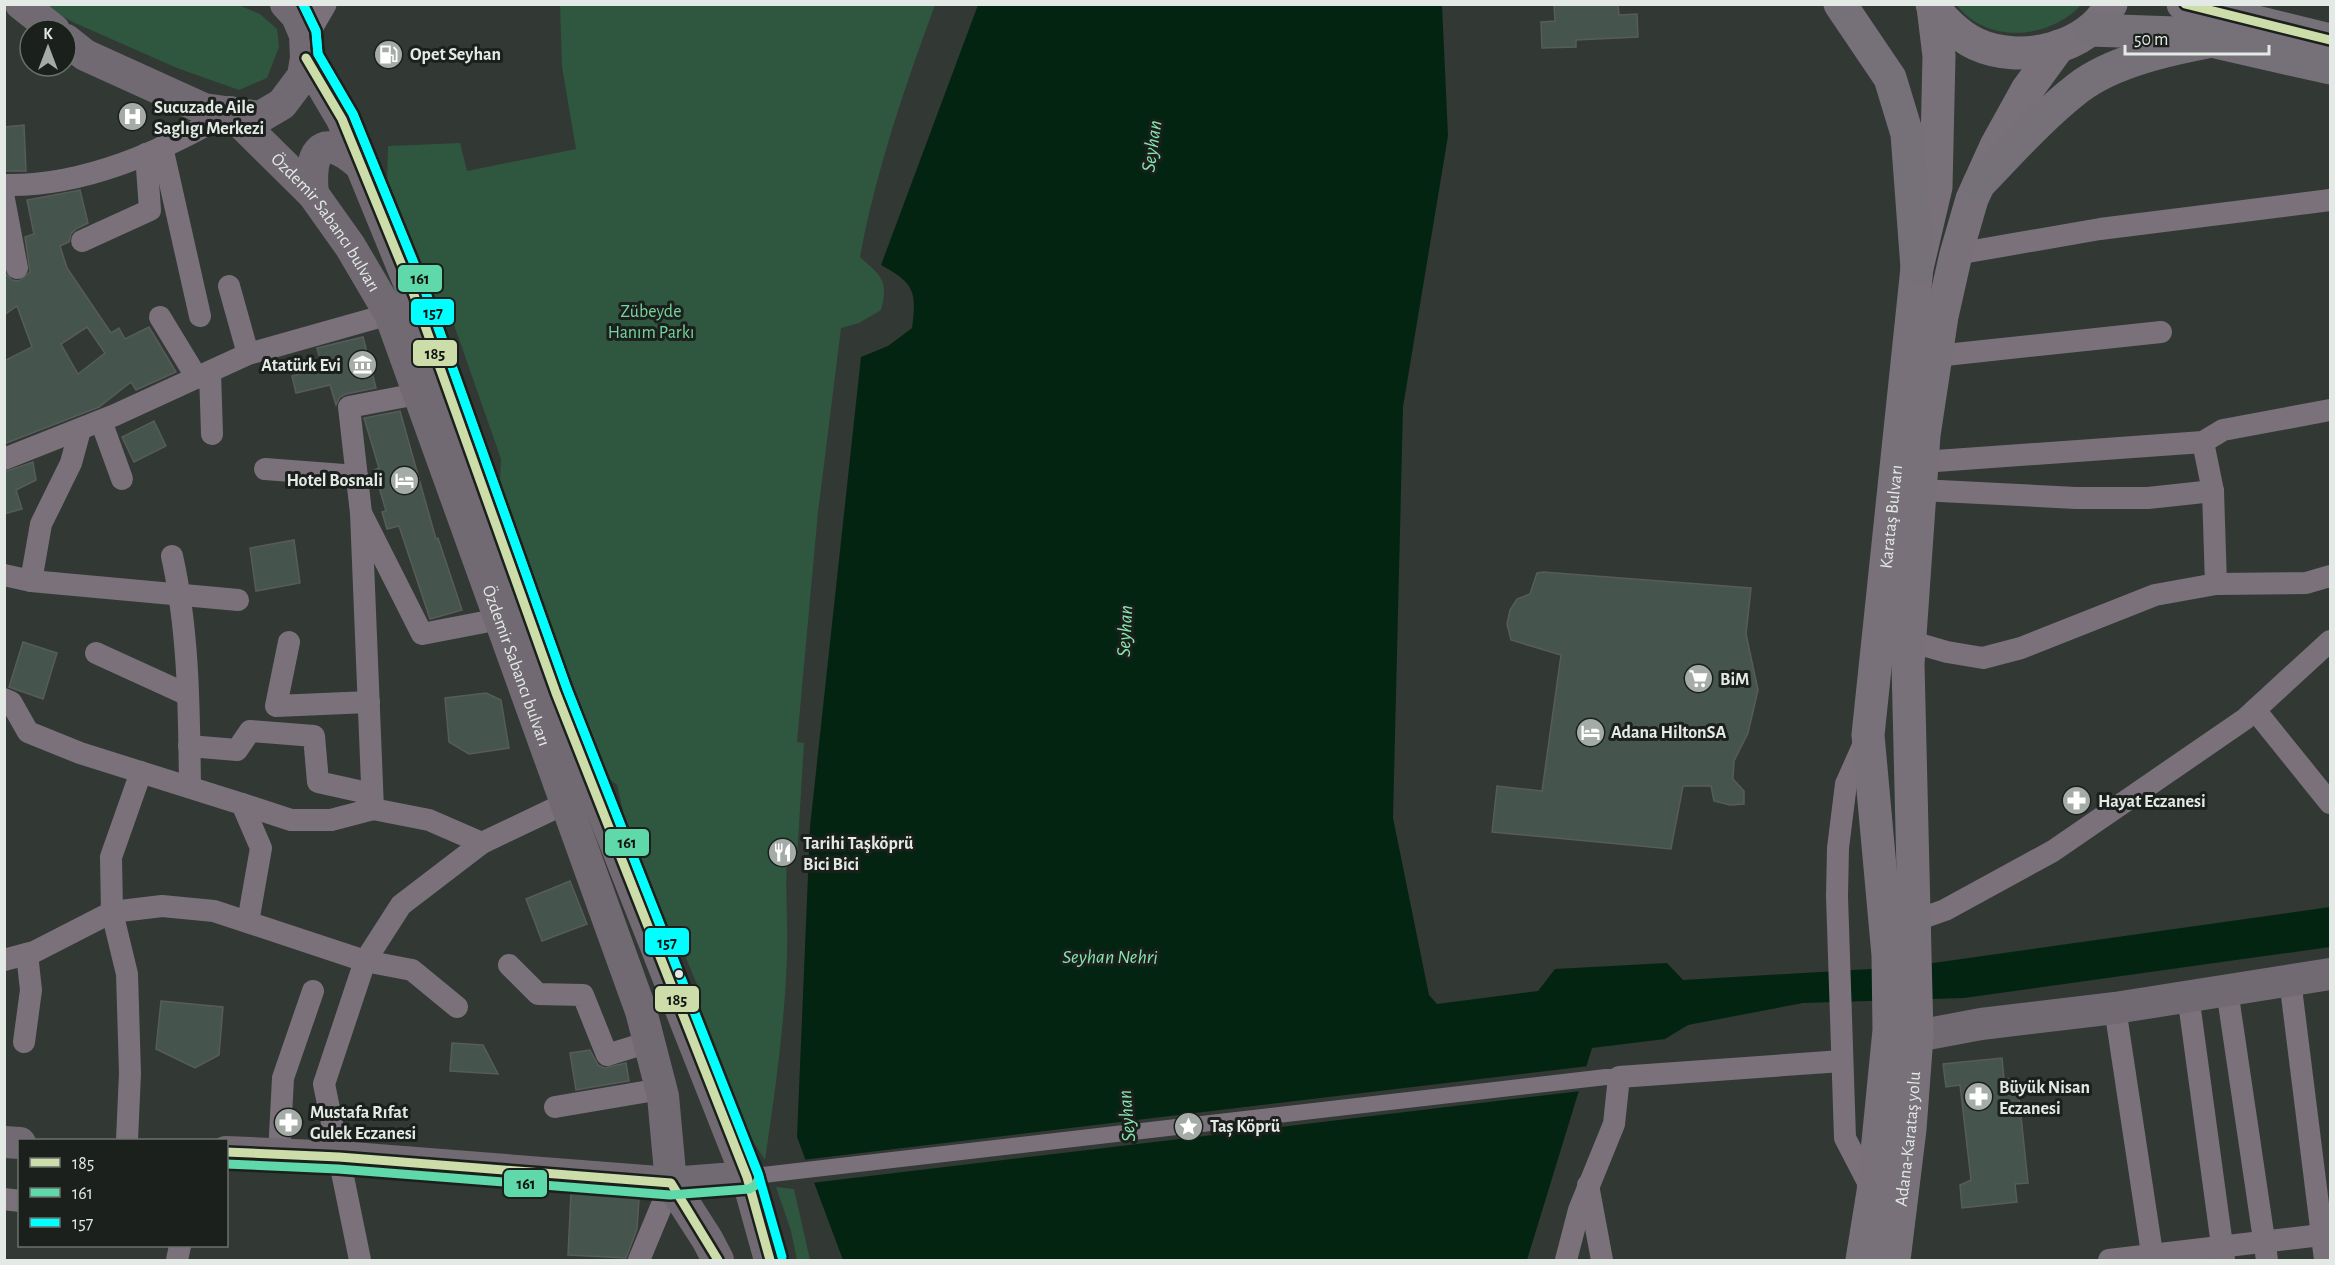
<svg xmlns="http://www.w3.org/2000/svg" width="2335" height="1265" viewBox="0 0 2335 1265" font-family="'Alegreya Sans',sans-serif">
<rect width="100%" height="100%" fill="#323834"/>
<g fill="#2f563f">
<polygon points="41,5 238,5 260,14 277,29 279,47 267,78 239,90 177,68 75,23"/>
<path d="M560,5H935C905,86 876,171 860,257C881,276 889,280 881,310L859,323L841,328L818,512L797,742L804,743L797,858H787C785,890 788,922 787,954C785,1023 775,1092 765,1160L742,1124L697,1011L701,994L680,944L661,931L635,863L617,785L592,766L499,502L501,459L453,322L424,305L387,182L388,146L460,143L467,171L576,149L562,67Z"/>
<path d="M1957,5H2081C2050,39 1987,45 1957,5Z"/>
<polygon points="776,1187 794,1189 810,1260 797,1260 791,1231"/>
</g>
<path fill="#042412" d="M978,5H1442L1448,136L1403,407L1393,818L1429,995L1437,1004L1538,991L1555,969L1667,963L1683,980L1905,967L2330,907V947L1964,998L1803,1003L1688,1025L1665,1039L1592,1048L1527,1260H843L797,1137L810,827L861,357L888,346L912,328C917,291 914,283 881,265Z"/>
<polygon fill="#323834" points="1589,1066 1581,1091 811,1183 802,1160"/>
<g fill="#45554d" stroke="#575c59" stroke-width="1.5" fill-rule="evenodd">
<polygon points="1554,4 1618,4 1619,15 1637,14 1638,37 1576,40 1576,47 1542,48 1541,22 1555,21"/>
<polygon points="24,125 26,171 4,171 4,127"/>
<path d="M80,190L88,223L76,229L71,234L69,242L60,246L67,268L111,333L119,328L125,339L149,327L176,372L136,390L131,382L99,407L4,444V361L32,347L17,306L4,315V272L12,280L19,281L30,272L25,237L34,234L27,200ZM87,327L105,353L78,374L61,344Z"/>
<polygon points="363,337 376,388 346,394 340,397 336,405 330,385 296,393 292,376 322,368 317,348"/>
<polygon points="400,411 436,539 438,538 462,610 430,619 399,526 387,529 382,512 386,511 374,470 379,468 364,418"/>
<polygon points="154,421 166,446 134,462 122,437"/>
<polygon points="33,462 36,480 16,490 22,509 4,514 4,472"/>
<polygon points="294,540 300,583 256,591 250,548"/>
<polygon points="1543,572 1751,588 1746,634 1758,690 1748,733 1734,761 1733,779 1744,791 1744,804 1730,805 1714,801 1711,786 1683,786 1671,849 1492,832 1497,786 1542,791 1561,655 1511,640 1507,624 1510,610 1517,599 1530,594 1537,573"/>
<polygon points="23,642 57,653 43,699 9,687"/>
<polygon points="486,693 501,700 509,748 469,754 449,742 445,698"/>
<polygon points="570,881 587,924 542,941 526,899"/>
<polygon points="161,1001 223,1007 219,1055 195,1068 156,1049"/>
<polygon points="452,1043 483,1045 498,1074 450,1071"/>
<polygon points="590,1050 598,1065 604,1068 626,1063 629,1081 576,1090 570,1053"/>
<polygon points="2002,1058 2004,1079 2017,1078 2028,1183 2015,1184 2017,1202 1962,1208 1960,1185 1971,1180 1960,1085 1946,1087 1943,1064"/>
<polygon points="571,1193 639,1199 637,1229 626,1258 568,1255"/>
</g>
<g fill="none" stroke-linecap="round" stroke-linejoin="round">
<polyline stroke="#7a717b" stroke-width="16" points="763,1175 1606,1077 1619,1077"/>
<g stroke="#7a717b" stroke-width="22">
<polyline points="162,147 200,316"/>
<path d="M4,185C83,187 163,151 230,112"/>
<polyline points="4,199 17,268"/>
<polyline points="82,241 150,210 146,154"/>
<polyline points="1956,254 2100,229 2330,200"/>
<polyline points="229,286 248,354"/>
<polyline points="160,317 197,378"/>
<polyline points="1936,356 2161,332"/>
<polyline points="210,372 212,434"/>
<polyline points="417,394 349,407 361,513 422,634 500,619"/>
<polyline points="101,421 122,479"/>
<polyline points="4,459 115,415 248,354 390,314"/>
<polyline points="1922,462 2203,442"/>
<polyline points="265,469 357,476"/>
<polyline points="1920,490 2076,498 2148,498 2213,491"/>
<polyline points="361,513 373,809 429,820 482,843"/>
<path d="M172,556C189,632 189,710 190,787"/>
<polyline points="4,575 31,581 238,600"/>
<polyline points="31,581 41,524 71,463 80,430"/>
<polyline points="2216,584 2213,491 2203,442 2223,430 2330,410"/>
<polyline points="1909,641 1947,652 1983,658 2021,648 2155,595 2216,584 2306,583 2330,576"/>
<polyline points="289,642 276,706 369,702"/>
<polyline points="96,653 188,695"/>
<polyline points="4,699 11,702 28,732 80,753 242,804 261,848 248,922"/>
<polyline points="2255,710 2330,803"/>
<polyline points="1866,739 1846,784 1838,848 1837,896 1845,1138 1873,1192"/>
<polyline points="189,746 237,750 250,731 314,736 318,782 372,794"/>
<polyline points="242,804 291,820 331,820 373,809"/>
<polyline points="1914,921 1945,910 2053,851 2245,719 2330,641"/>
<polyline points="4,960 34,952 112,912 162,906 214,911 365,961 412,970 457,1007"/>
<polyline points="509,965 538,994 583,995 607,1055 649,1042"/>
<polyline points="2290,980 2325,1260"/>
<polyline points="2227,990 2267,1260"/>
<polyline points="2188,995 2224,1260"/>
<polyline points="2115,1008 2153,1260"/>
<polyline points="24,1042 31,990 27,954"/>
<polyline points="555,1107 661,1089"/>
<polyline points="127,1140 130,1073 127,974 112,912 111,857 141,772"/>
<polyline points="279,1154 283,1078 313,991"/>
<polyline points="1588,1185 1602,1260"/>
<polyline points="4,1199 20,1201"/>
<polyline points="177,1260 180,1246"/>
<polyline points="360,1260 324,1084 365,961 401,905 482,843 566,803"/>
<polyline points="639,1260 671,1183"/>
<polyline points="1566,1260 1579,1210 1614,1124 1619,1077 1842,1061"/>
<polyline points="2109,1260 2330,1234"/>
</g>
<polyline stroke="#7a717b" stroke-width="27" points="305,35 323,4"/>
<g stroke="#726a72" stroke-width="32">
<polyline points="21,4 54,30"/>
<polyline points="66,40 85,55 204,109 260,117 282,104 303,76 306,58 305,35 297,16 286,4"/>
<polyline points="306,58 342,119 414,295 556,693 747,1177 770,1260"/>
<path id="s1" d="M230,112L313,194L350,246L390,314L641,1011L663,1096L671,1183L707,1239L718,1260"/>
<path d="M313,194C309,157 318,129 357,162"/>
<polyline points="1917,1036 1981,1024 2115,1008 2330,974"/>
<polyline points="4,1142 20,1143"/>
<polyline points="226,1152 339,1157 671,1183 747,1177"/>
</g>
<g stroke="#79717a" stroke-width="33">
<path d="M1932,4C1942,20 1959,36 1976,44C2019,64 2089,50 2111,4"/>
<path id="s2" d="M1862,1260L1873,1192L1889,1030L1888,955L1868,735L1917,268L1936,187L1939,56L1933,7"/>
<path id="s3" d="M1894,1260L1910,1129L1917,1036L1908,664L1924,435L1942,316L1956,254L1972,199L1996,146L2027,90L2059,46"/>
</g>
<g stroke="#767078" stroke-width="33">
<polyline points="1840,4 1890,78 1907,134 1917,268"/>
<polyline points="2183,4 2330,40"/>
<polyline points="2090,30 2176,33 2330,68"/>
<path d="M1979,184C2011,151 2042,116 2078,88C2113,61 2170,49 2212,41"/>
</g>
<defs>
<g id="bus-1">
<polyline points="2185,4 2330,40"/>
<polyline points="306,58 342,119 414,295 556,693 747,1177 770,1260"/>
<polyline points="226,1152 339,1157 671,1183 718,1260"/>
</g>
<polyline id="bus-2" points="226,1164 338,1169 670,1195 749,1189 756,1185 759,1177 567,689 425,290 353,114 318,54 316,31 303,4"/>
<polyline id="bus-3" points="303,4 316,31 318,54 353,114 425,291 567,689 758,1173 782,1257"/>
</defs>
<use href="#bus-1" stroke="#1b201d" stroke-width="14"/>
<use href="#bus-2" stroke="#1b201d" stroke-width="14"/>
<use href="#bus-3" stroke="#1b201d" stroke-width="14"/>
<use href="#bus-1" stroke="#cda" stroke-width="9"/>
<use href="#bus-2" stroke="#5fd8aa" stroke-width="9"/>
<use href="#bus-3" stroke="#0ff" stroke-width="9"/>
</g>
<defs>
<symbol id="fuel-disc" viewBox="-11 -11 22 22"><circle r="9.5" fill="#a5aca7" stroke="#1b201d"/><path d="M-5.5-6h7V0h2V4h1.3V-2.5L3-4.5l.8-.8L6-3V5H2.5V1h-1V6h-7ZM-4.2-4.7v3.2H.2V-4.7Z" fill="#fff"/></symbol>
<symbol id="hospital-disc" viewBox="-11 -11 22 22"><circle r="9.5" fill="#a5aca7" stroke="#1b201d"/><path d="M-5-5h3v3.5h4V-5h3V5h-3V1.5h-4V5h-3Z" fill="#fff"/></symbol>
<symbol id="museum-disc" viewBox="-11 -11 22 22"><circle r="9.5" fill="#a5aca7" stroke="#1b201d"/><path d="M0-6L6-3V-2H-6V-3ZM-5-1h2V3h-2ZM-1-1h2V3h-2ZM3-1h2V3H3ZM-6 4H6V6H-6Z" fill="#fff"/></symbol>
<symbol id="hotel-disc" viewBox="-11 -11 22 22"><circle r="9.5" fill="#a5aca7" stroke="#1b201d"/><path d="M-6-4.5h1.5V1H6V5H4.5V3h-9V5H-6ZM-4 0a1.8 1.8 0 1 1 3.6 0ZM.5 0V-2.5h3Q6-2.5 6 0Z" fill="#fff"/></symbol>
<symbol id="supermarket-disc" viewBox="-11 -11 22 22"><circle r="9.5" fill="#a5aca7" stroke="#1b201d"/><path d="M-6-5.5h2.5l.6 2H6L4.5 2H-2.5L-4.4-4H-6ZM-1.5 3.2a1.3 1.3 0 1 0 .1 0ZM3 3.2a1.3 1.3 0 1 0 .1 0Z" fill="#fff"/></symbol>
<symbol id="pharmacy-disc" viewBox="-11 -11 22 22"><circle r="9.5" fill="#a5aca7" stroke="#1b201d"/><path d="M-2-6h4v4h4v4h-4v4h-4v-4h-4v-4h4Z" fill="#fff"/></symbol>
<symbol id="restaurant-disc" viewBox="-11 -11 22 22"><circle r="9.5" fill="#a5aca7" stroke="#1b201d"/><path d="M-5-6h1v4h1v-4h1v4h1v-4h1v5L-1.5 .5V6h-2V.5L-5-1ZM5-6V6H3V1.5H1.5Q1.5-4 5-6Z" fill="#fff"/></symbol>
<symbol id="sight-disc" viewBox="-11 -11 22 22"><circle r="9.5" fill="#a5aca7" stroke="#1b201d"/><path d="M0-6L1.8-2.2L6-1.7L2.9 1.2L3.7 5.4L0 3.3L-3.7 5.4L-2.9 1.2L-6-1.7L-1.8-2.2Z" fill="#fff"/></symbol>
</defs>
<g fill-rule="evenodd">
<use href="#fuel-disc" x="372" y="38" width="33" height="33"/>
<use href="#hospital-disc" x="116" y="100" width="33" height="33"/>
<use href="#museum-disc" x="346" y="348" width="33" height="33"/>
<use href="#hotel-disc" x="388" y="464" width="33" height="33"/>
<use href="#supermarket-disc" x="1682" y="662" width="33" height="33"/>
<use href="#hotel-disc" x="1574" y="716" width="33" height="33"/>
<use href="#pharmacy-disc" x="2060" y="784" width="33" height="33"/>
<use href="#restaurant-disc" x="766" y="836" width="33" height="33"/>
<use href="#pharmacy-disc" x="1962" y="1080" width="33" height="33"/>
<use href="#pharmacy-disc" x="272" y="1106" width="33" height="33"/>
<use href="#sight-disc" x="1172" y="1110" width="33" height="33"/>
</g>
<circle fill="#e3eae5" stroke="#1b201d" stroke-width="2" cx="679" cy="974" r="5"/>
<g text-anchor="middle" stroke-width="6" stroke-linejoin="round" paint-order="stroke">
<g font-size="18" font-weight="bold" fill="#e3eae5" stroke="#1b201d" text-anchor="start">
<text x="410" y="60">Opet Seyhan</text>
<text x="154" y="113">Sucuzade Aile<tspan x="154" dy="21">Saglıgı Merkezi</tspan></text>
<text x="341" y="371" text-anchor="end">Atatürk Evi</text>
<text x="383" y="486" text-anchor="end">Hotel Bosnali</text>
<text x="1720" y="685">BiM</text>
<text x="1611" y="738">Adana HiltonSA</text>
<text x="2098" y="807">Hayat Eczanesi</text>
<text x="803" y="849">Tarihi Taşköprü<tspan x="803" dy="21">Bici Bici</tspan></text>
<text x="1999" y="1093">Büyük Nisan<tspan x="1999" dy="21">Eczanesi</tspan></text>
<text x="310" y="1118">Mustafa Rıfat<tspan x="310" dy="21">Gulek Eczanesi</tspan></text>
<text x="1210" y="1132">Taș Köprü</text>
</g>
<g font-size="18" fill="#e3eae5" stroke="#1b201d">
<text dy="6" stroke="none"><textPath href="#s1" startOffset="147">Özdemir Sabancı bulvarı</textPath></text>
<text dy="6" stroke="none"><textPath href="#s2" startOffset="747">Karataş Bulvarı</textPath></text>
<text dy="6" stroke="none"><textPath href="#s1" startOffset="633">Özdemir Sabancı bulvarı</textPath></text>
<text dy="6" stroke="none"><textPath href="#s3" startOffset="122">Adana-Karataş yolu</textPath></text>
</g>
<g font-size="18" fill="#76d79e" stroke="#1b201d">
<text x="651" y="317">Zübeyde<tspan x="651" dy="21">Hanım Parkı</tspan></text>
</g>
<g font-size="20" font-style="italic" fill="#86e7ad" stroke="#1b201d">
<text transform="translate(1151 146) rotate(-82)" y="7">Seyhan</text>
<text transform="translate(1124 631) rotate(-87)" y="7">Seyhan</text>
<text x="1110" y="963">Seyhan Nehri</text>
<text transform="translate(1126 1116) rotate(-95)" y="7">Seyhan</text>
</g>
</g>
<g stroke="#1b201d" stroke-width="2">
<rect x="397" y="264" width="46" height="29" rx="6" fill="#5fd8aa"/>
<rect x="410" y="298" width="45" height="28" rx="6" fill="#0ff"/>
<rect x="412" y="339" width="46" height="28" rx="6" fill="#cda"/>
<rect x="604" y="828" width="46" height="29" rx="6" fill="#5fd8aa"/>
<rect x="644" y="927" width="46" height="29" rx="6" fill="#0ff"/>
<rect x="654" y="985" width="46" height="28" rx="6" fill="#cda"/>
<rect x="503" y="1169" width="45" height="29" rx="6" fill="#5fd8aa"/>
</g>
<g font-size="16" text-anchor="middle" font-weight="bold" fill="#111">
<text x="420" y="284">161</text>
<text x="433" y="318">157</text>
<text x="435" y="359">185</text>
<text x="627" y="848">161</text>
<text x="667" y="948">157</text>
<text x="677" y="1005">185</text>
<text x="526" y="1189">161</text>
</g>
<rect width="2335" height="1265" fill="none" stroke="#e3eae5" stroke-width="12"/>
<rect x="18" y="1139" width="210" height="108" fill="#1b201d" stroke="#6b716d" stroke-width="1.5"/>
<rect x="30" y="1158" width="30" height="9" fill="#ccddaa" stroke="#6b716d" stroke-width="1.5"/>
<text x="72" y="1169" font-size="18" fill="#e3eae5">185</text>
<rect x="30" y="1188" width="30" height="9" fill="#5fd8aa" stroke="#6b716d" stroke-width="1.5"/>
<text x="72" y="1199" font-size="18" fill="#e3eae5">161</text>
<rect x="30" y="1218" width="30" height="9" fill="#00ffff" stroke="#6b716d" stroke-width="1.5"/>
<text x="72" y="1229" font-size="18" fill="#e3eae5">157</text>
<g transform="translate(48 48)"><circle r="28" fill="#1b201d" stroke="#6b716d" stroke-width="1.5"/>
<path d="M0-4.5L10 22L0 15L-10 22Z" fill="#a5aca7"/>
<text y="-9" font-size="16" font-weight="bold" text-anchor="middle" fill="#e3eae5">K</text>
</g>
<path d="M2125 45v9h144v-9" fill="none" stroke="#e3eae5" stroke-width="3"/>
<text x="2134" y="45" font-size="18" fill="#e3eae5" stroke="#1b201d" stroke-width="4.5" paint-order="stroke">50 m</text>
</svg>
